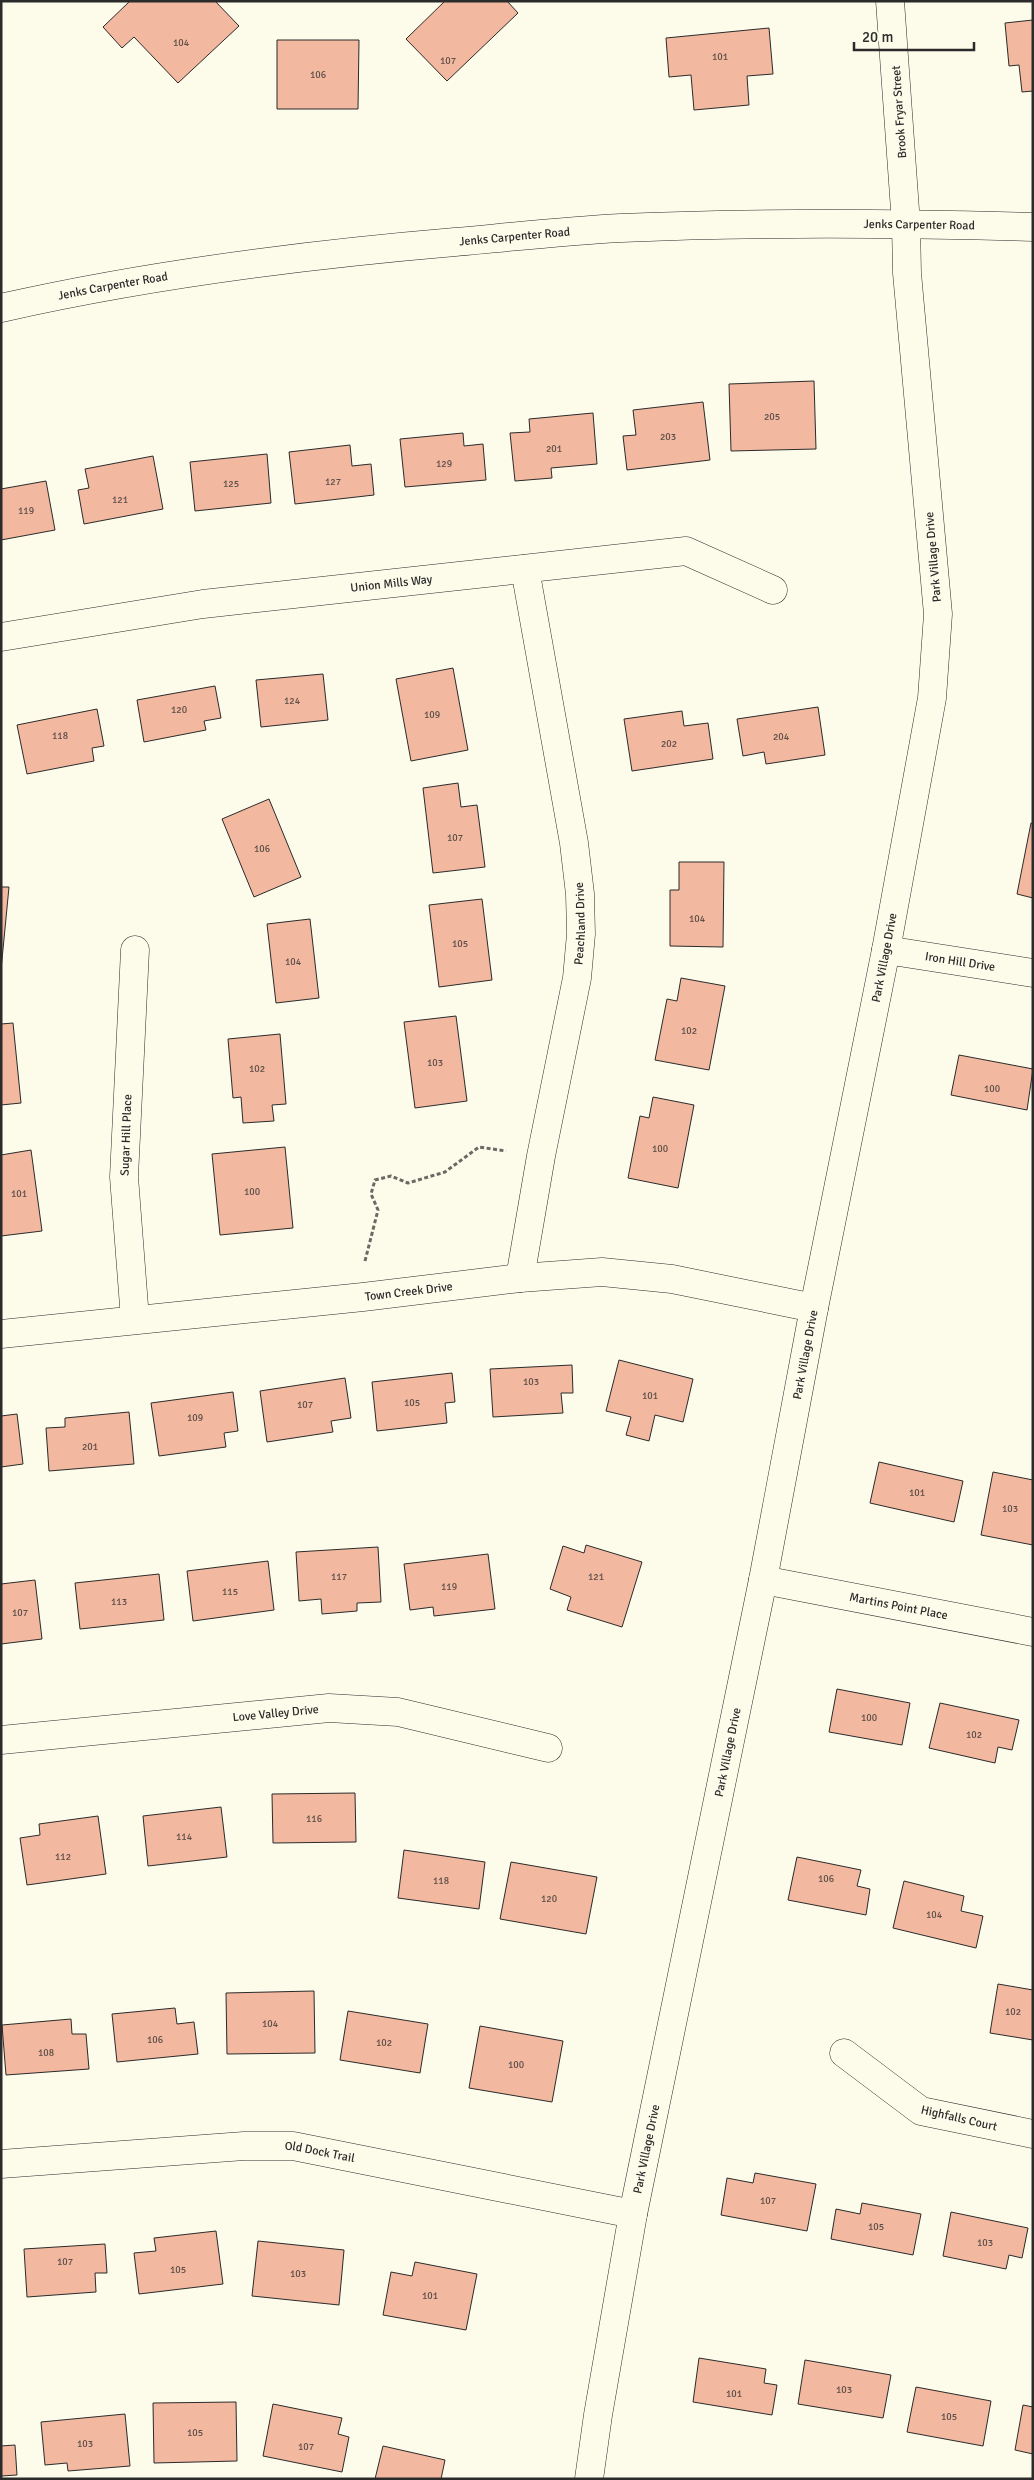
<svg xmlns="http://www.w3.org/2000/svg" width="1034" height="2480" viewBox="0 0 1034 2480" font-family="Signika,sans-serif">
<rect width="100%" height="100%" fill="#fdfbea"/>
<g fill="#f2b8a0" stroke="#2b2b2b">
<polygon points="130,1 215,1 239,26 178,83 134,37 122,48 103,27"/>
<polygon points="445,1 507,1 518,13 447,81 406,39"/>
<polygon points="1033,20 1033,91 1022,92 1019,65 1009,66 1005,23"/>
<polygon points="769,28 773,74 747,76 749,105 694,110 691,75 669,77 666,38"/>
<polygon points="277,40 359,40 358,109 277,109"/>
<polygon points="814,381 816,449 731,451 729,384"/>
<polygon points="703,402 710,460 627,470 623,436 636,435 633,410"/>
<polygon points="593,413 597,464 551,468 552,478 515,481 510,433 530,432 529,419"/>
<polygon points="463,433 464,446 483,444 486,480 405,487 400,439"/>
<polygon points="350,445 352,466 371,464 374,495 295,504 289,452"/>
<polygon points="267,454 271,503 195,511 190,462"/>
<polygon points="153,456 163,509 84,524 78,490 89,488 85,469"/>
<polygon points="46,481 55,530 1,540 1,489"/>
<polygon points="453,668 468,750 411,761 396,679"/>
<polygon points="323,674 328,720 261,727 256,680"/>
<polygon points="215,686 221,718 204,721 206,730 144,742 137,700"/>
<polygon points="818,707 825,755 766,764 764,752 743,756 737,719"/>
<polygon points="97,709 104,746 92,748 94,761 27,774 17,725"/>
<polygon points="682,711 684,726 708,723 713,759 632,771 624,719"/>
<polygon points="458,783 461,807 477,805 485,867 433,873 423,788"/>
<polygon points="269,799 301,877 254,897 222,819"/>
<polygon points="1031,823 1033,823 1033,898 1017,894"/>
<polygon points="679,862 724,862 723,947 670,946 670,890 679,890"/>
<polygon points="1,887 9,887 1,970"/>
<polygon points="482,899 492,980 439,987 429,905"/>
<polygon points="310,919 319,998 276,1003 267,924"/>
<polygon points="681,978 725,986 709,1070 655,1060 667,999 677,1001"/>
<polygon points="456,1016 467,1101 415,1108 404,1022"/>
<polygon points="13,1023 21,1103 1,1105 1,1024"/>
<polygon points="280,1034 286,1104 272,1105 274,1121 243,1123 241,1097 233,1098 228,1039"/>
<polygon points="959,1055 1033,1069 1027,1110 951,1095"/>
<polygon points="653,1097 694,1105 678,1188 628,1178 640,1116 649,1118"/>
<polygon points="285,1147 293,1228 220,1235 212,1154"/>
<polygon points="31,1150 42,1231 1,1236 1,1155"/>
<polygon points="619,1360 693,1379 683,1422 655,1415 649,1441 626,1435 631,1417 606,1411"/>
<polygon points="572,1365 573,1393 561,1393 563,1413 493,1417 490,1369"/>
<polygon points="452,1373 455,1402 445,1403 447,1423 377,1431 372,1382"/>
<polygon points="345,1378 351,1418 331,1421 333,1432 267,1442 260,1391"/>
<polygon points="233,1392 238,1431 224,1433 226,1447 159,1456 151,1403"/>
<polygon points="129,1412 134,1464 49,1471 46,1428 65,1427 65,1418"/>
<polygon points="17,1414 23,1464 1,1467 1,1416"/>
<polygon points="879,1462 963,1481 954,1522 870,1503"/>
<polygon points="993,1472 1033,1480 1033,1545 981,1535"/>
<polygon points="586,1545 642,1562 622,1627 567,1610 571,1597 550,1589 563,1546 584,1553"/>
<polygon points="378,1547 381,1602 357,1603 357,1611 322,1614 321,1599 299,1601 296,1552"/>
<polygon points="488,1554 495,1609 434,1616 433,1607 410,1610 404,1564"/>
<polygon points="268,1561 274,1610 193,1621 187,1571"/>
<polygon points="159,1574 164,1620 80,1629 75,1583"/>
<polygon points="35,1580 42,1639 1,1644 1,1584"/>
<polygon points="837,1689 910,1703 902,1745 829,1732"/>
<polygon points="940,1703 1019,1720 1012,1750 998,1747 995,1763 929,1748"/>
<polygon points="355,1793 356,1842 273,1843 272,1794"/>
<polygon points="221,1807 227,1857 148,1866 143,1816"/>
<polygon points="98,1816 106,1874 27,1885 20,1838 40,1835 39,1824"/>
<polygon points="404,1850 485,1862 479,1909 398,1898"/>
<polygon points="797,1857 861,1870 857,1886 870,1889 866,1915 788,1900"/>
<polygon points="511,1862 597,1877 586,1934 500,1919"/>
<polygon points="904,1881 964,1896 961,1911 983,1916 976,1948 893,1928"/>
<polygon points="998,1984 1033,1990 1033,2040 990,2033"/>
<polygon points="314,1991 315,2053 227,2054 226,1993"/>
<polygon points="175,2008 177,2024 194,2022 198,2054 117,2062 112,2014"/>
<polygon points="348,2011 428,2024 420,2073 340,2060"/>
<polygon points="71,2019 72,2034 86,2034 89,2069 6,2075 2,2025"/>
<polygon points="480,2026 563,2041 552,2102 469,2088"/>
<polygon points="755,2173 816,2184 807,2231 721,2215 727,2178 753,2183"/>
<polygon points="862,2203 921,2214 913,2255 831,2239 836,2209 860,2214"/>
<polygon points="951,2212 1028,2228 1022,2258 1009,2255 1006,2269 943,2256"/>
<polygon points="216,2231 223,2284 139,2294 134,2253 156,2251 154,2238"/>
<polygon points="258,2241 344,2250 339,2305 252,2296"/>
<polygon points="105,2244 107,2273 95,2273 96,2292 27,2297 24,2249"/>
<polygon points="415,2262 477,2274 466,2330 383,2315 391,2272 412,2276"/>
<polygon points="699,2358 766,2369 764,2383 777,2385 772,2415 693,2402"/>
<polygon points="805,2360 891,2375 883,2418 798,2404"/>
<polygon points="916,2387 991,2401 983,2446 907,2432"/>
<polygon points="236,2402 237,2461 154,2463 153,2403"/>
<polygon points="273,2404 342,2418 338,2434 349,2437 342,2472 263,2456"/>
<polygon points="1023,2405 1033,2407 1033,2454 1015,2450"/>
<polygon points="125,2414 130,2466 68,2471 67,2463 45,2465 41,2422"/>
<polygon points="15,2445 17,2475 1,2476 1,2446"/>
<polygon points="383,2446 445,2460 441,2479 375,2479"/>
</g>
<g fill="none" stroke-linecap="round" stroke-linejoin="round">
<defs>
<g id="street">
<path id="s1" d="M1,637L203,604L686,551L773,590"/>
<polyline points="135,950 124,1177 135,1319"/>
<path id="s2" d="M886,950L1033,973"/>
<path id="s3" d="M520,1278L541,1156L577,978L581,934L580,894L574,843L525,569"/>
<path id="s4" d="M1,1334L363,1297L520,1278L602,1272L672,1279L814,1308"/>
<path id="s5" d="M763,1580L1033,1632"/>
<path id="s6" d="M1,1740L329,1708L398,1712L548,1748"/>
<polyline points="844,2053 921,2111 1033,2134"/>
<path id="s7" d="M1,2164L244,2146H293L633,2214"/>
<path id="s8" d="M589,2479L598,2415L633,2214L763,1580L814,1308L886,950L932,698L938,614L907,273L906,224L890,1"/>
</g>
<g id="secondary">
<path id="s9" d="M1,308C151,274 302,255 455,242C510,237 566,231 621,228C758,222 895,223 1033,227"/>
</g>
</defs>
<use href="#street" stroke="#2b2b2b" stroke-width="29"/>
<use href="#secondary" stroke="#2b2b2b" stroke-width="29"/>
<polyline stroke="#6a6964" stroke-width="3" stroke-dasharray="4 2.5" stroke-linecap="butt" points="365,1261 378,1210 371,1194 375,1180 391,1176 408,1183 445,1172 479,1147 506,1151"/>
<use href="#street" stroke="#fdfbea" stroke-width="28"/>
<use href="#secondary" stroke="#fdfbea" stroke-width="28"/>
</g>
<g text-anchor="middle" stroke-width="4" stroke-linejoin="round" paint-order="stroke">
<g font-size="10" fill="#5d4e48">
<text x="181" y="46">104</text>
<text x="720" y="60">101</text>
<text x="448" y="64">107</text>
<text x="318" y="78">106</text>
<text x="772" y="420">205</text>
<text x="668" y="440">203</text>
<text x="554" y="452">201</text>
<text x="444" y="467">129</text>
<text x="333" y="485">127</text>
<text x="231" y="487">125</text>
<text x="120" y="503">121</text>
<text x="26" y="514">119</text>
<text x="292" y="704">124</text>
<text x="179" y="713">120</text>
<text x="432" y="718">109</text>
<text x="60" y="739">118</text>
<text x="781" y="740">204</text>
<text x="669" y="747">202</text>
<text x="455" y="841">107</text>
<text x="262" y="852">106</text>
<text x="697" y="922">104</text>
<text x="460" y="947">105</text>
<text x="293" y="965">104</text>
<text x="689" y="1034">102</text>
<text x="435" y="1066">103</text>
<text x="257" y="1072">102</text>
<text x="992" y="1092">100</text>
<text x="660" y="1152">100</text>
<text x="252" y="1195">100</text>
<text x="19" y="1197">101</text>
<text x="531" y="1385">103</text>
<text x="650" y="1399">101</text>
<text x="412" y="1406">105</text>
<text x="305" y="1408">107</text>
<text x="195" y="1421">109</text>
<text x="90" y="1450">201</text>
<text x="917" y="1496">101</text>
<text x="1010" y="1512">103</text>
<text x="339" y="1580">117</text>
<text x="596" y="1580">121</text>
<text x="449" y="1590">119</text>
<text x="230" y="1595">115</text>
<text x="119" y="1605">113</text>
<text x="20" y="1616">107</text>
<text x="869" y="1721">100</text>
<text x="974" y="1738">102</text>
<text x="314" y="1822">116</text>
<text x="184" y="1840">114</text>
<text x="63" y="1860">112</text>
<text x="826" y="1882">106</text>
<text x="441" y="1884">118</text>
<text x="549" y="1902">120</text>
<text x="934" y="1918">104</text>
<text x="1013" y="2015">102</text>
<text x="270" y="2027">104</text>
<text x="155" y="2043">106</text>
<text x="384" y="2046">102</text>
<text x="46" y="2056">108</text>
<text x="516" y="2068">100</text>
<text x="768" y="2204">107</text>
<text x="876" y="2230">105</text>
<text x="985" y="2246">103</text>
<text x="65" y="2265">107</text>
<text x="178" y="2273">105</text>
<text x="298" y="2277">103</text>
<text x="430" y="2299">101</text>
<text x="844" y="2393">103</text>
<text x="734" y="2397">101</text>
<text x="949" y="2420">105</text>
<text x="195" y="2436">105</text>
<text x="85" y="2447">103</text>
<text x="306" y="2450">107</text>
</g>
<g font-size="12" fill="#2b2b2b" stroke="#fdfbea">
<text transform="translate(899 112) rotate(-94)" y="4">Brook Fryar Street</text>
<text dy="4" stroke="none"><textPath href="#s9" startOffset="924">Jenks Carpenter Road</textPath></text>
<text dy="4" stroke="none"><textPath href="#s9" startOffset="519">Jenks Carpenter Road</textPath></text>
<text dy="4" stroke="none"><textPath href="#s9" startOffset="114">Jenks Carpenter Road</textPath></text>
<text transform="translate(933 557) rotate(-95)" y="4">Park Village Drive</text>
<text dy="4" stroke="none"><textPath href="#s1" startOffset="394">Union Mills Way</textPath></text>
<text dy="4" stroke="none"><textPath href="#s3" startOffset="360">Peachland Drive</textPath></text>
<text dy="4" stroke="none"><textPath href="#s8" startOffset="1550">Park Village Drive</textPath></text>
<text dy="4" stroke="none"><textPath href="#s2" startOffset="75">Iron Hill Drive</textPath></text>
<text transform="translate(126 1135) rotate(-88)" y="4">Sugar Hill Place</text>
<text dy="4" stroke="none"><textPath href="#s4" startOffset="410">Town Creek Drive</textPath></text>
<text dy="4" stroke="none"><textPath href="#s8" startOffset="1145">Park Village Drive</textPath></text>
<text dy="4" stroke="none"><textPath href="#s5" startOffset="138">Martins Point Place</textPath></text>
<text dy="4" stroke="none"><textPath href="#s6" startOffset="276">Love Valley Drive</textPath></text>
<text dy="4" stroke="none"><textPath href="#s8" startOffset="740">Park Village Drive</textPath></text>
<text transform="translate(959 2118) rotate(13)" y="4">Highfalls Court</text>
<text dy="4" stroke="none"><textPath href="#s8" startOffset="335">Park Village Drive</textPath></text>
<text dy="4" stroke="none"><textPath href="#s7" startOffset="320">Old Dock Trail</textPath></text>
</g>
</g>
<rect width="1034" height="2480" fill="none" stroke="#2b2b2b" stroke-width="5"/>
<path d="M854 42v8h120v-8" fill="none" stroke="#2b2b2b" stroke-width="2.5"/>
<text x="862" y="42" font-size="15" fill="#2b2b2b" stroke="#fdfbea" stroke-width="4" paint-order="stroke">20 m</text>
</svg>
